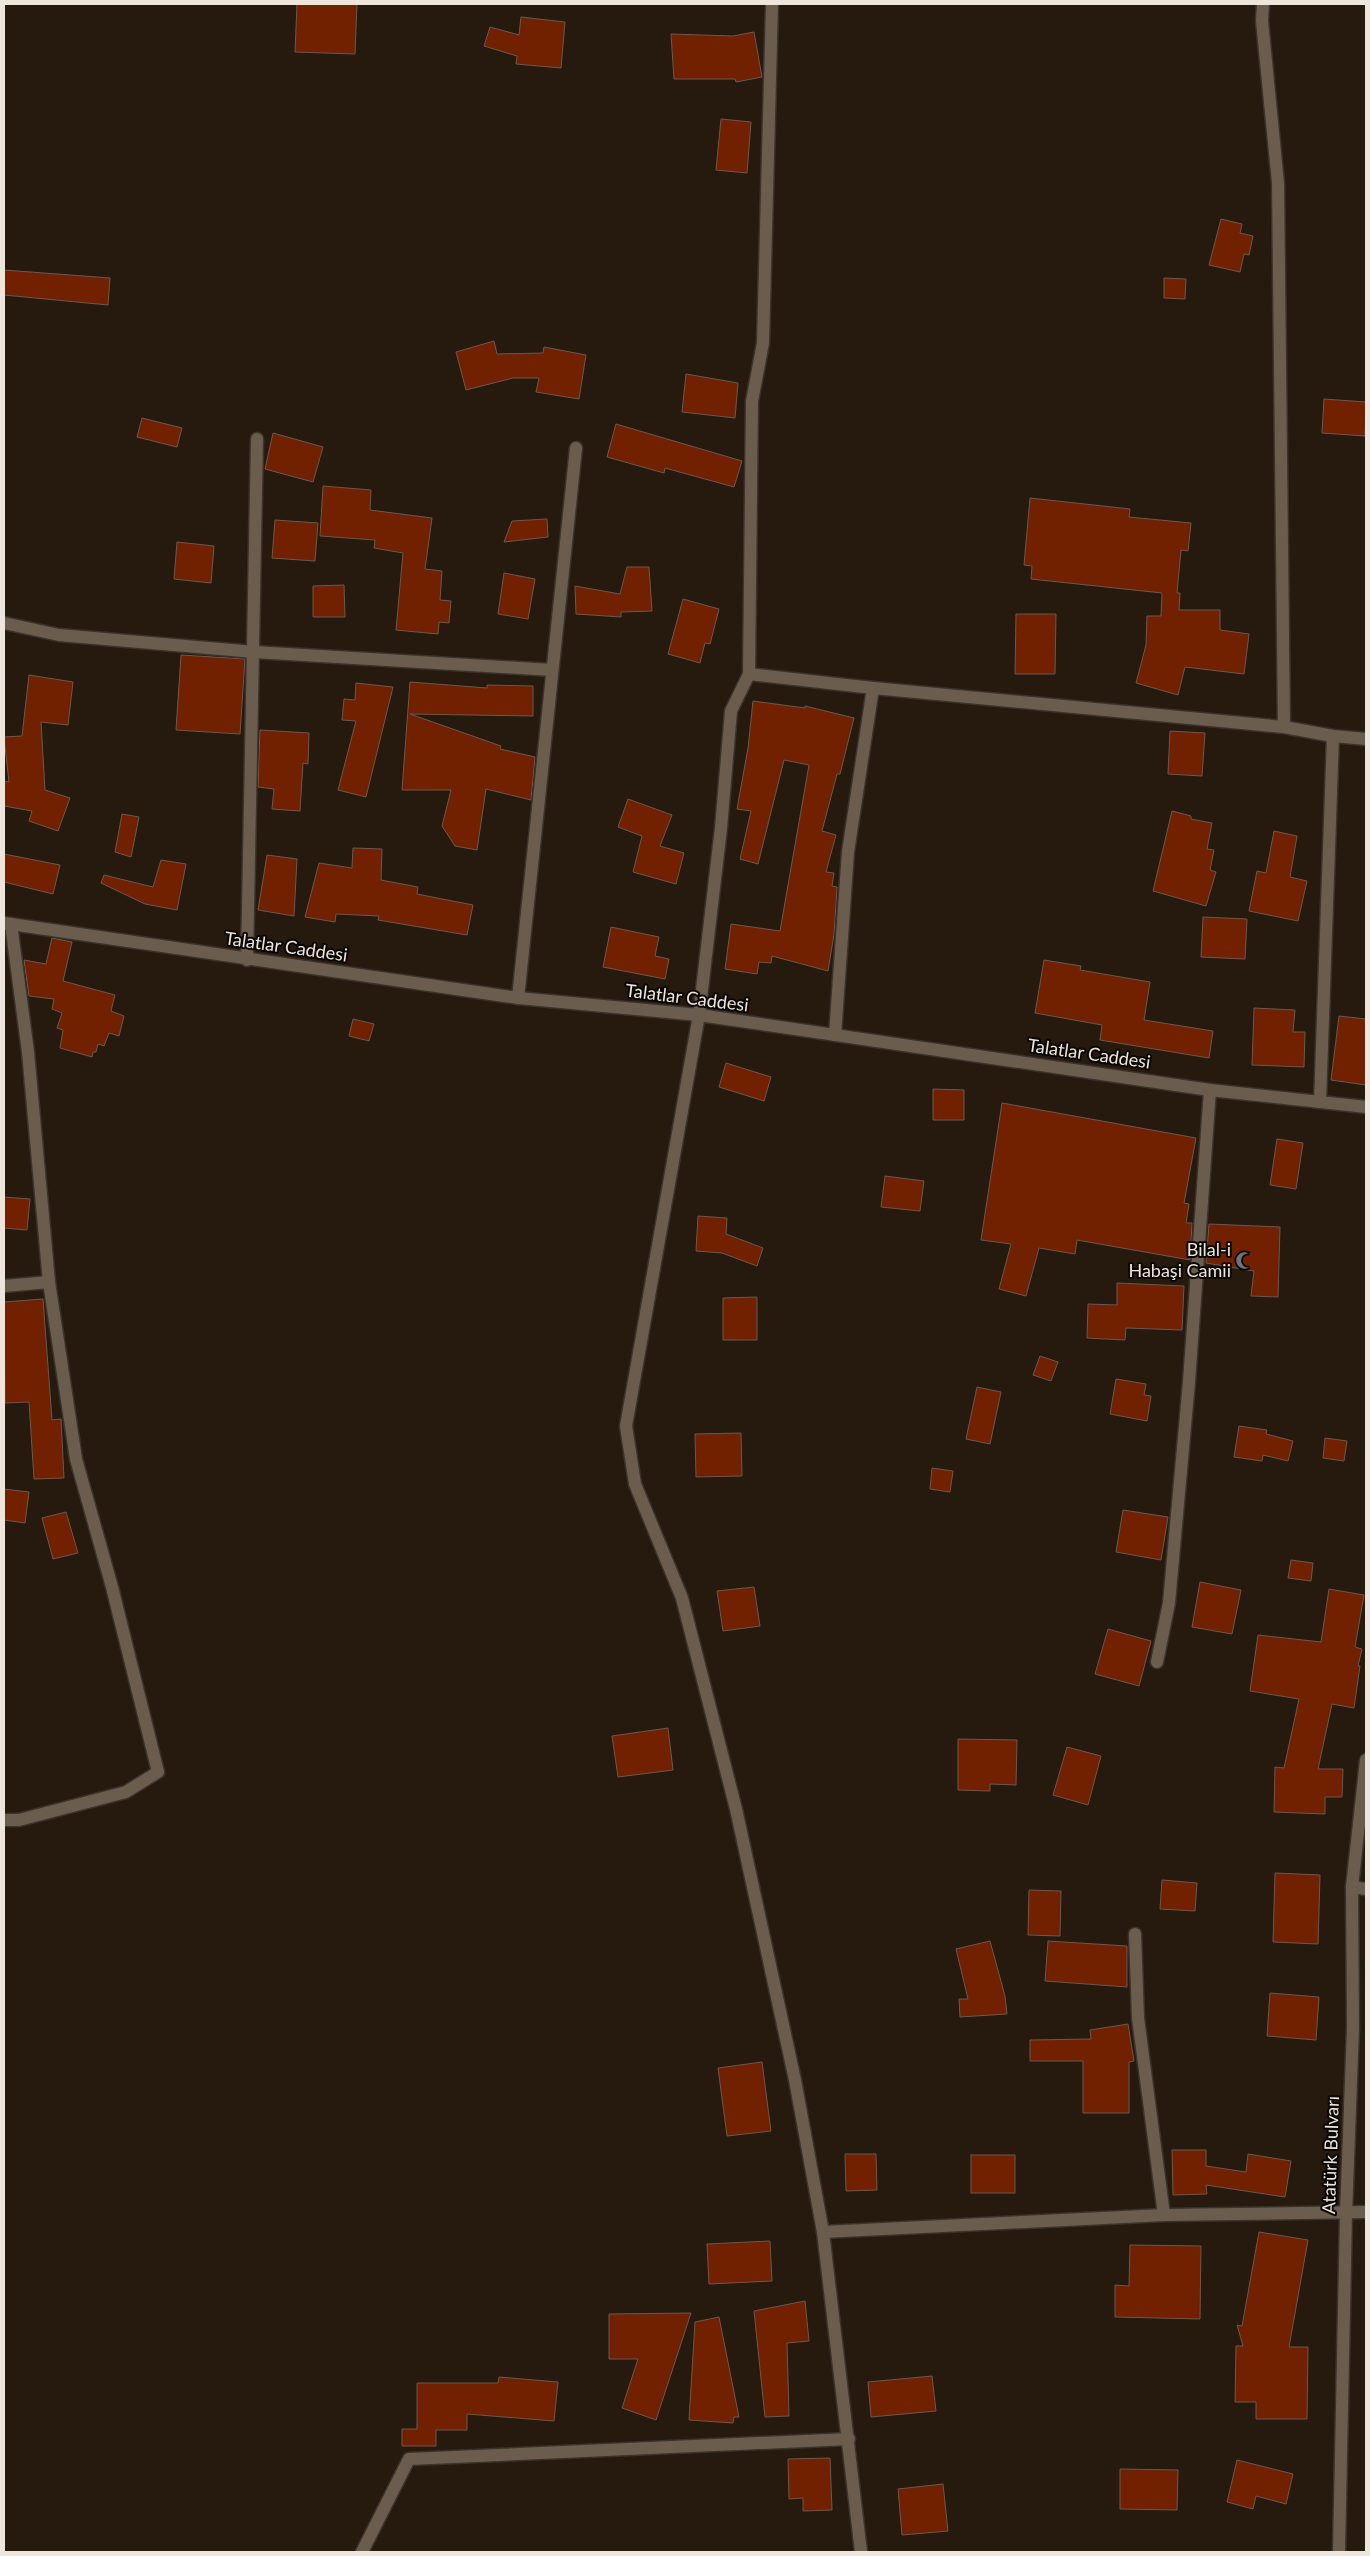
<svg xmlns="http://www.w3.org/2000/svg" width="1370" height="2556" viewBox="0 0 1370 2556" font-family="Lato,sans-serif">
<rect width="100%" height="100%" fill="#251a0d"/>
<g fill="#712000" stroke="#6c5851">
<polygon points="297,4 357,4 355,54 295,52"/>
<polygon points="521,17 565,22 561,68 516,64 517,56 484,46 490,27 519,35"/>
<polygon points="754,32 762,77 736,82 735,79 674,79 671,34 733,36"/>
<polygon points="721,119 751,122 747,173 716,170"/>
<polygon points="1221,219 1242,224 1240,233 1253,236 1249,255 1244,254 1240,272 1209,265"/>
<polygon points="4,270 110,278 108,305 4,295"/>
<polygon points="1164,278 1186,279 1185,299 1164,298"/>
<polygon points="494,341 497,354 543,353 544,347 586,355 579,399 536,392 539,378 513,378 466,390 456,352"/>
<polygon points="686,374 738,383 735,418 682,412"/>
<polygon points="1324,399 1366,402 1365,436 1322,433"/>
<polygon points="142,418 182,428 177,447 137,437"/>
<polygon points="616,424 742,461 734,487 665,468 664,473 607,457"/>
<polygon points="273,433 323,447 313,482 265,469"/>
<polygon points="323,486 371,490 370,510 432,518 425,569 442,571 440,600 451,601 449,623 439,622 438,634 396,630 403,553 374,548 375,540 320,536"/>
<polygon points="1030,498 1130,509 1129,517 1191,523 1188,551 1181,550 1177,593 1180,593 1179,610 1220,610 1220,630 1249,634 1244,674 1185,667 1178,695 1136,683 1146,645 1147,616 1161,616 1162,593 1031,579 1032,566 1024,565"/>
<polygon points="547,519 548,537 504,542 512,521"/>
<polygon points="275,520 318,523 315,561 272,558"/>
<polygon points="177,542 214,546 211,583 174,579"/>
<polygon points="627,567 649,567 652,611 621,612 621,617 576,614 575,586 620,594"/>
<polygon points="504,573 535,579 528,619 498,614"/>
<polygon points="344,585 345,617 313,617 313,586"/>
<polygon points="683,599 719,609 710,644 705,643 700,663 668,654"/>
<polygon points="1016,614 1056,614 1055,674 1015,674"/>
<polygon points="181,655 245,659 240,734 176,730"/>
<polygon points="29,675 73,682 68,725 41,722 45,790 70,798 58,831 29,821 32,811 4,806 4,781 9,782 4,737 22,736"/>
<polygon points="410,682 487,688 487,685 533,686 533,716 410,714 501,746 500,749 535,757 531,800 486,789 477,850 455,846 442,826 451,790 402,790"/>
<polygon points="356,683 393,687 366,797 338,790 356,721 342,720 344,699 355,700"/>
<polygon points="753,701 805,708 805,706 854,718 840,774 837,774 822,831 836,835 826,872 834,873 832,886 837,887 834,934 828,971 772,956 771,963 759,962 757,974 725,969 731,924 780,931 809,765 784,760 758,864 740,859 751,811 737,809 748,748"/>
<polygon points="260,730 309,733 308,764 303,763 300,811 272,809 274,789 258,787"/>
<polygon points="1170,731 1205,733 1202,776 1168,774"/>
<polygon points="628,799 672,815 660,846 684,853 676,884 633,872 642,836 618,827"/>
<polygon points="1172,811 1191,816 1191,819 1212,823 1207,849 1214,850 1210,870 1216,872 1206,906 1153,891"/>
<polygon points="122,814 139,817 131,857 115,852"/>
<polygon points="1274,831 1297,836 1290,877 1307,881 1298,921 1249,911 1257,871 1266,873"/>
<polygon points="353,848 382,849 381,880 418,887 417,894 473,905 467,935 378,920 379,916 336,914 335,922 305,917 319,863 352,868"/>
<polygon points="4,854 60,865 53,894 4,882"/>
<polygon points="267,855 297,859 294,916 258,910"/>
<polygon points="161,860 186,864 177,910 145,904 101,883 104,875 153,887"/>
<polygon points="1203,917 1247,919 1245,959 1201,957"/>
<polygon points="611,927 659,937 655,956 669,959 665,979 603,967"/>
<polygon points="52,938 72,942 63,981 115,995 111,1011 124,1016 119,1036 109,1033 104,1046 98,1044 96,1052 93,1052 92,1057 60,1048 63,1030 57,1028 62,1013 52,1009 54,999 29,996 24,960 46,964"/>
<polygon points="1044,960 1081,966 1080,970 1150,982 1144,1020 1213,1031 1209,1058 1100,1040 1102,1025 1035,1013"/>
<polygon points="1254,1008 1295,1010 1293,1032 1305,1032 1304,1067 1252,1065"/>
<polygon points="1339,1016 1366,1019 1366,1085 1331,1080"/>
<polygon points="353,1019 374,1024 369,1041 349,1036"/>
<polygon points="726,1063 771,1077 764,1101 719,1087"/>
<polygon points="933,1089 964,1090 964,1120 933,1120"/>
<polygon points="1002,1103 1196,1138 1184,1203 1189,1204 1186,1223 1192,1223 1190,1260 1077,1240 1075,1254 1039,1248 1026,1296 999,1289 1011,1244 981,1240"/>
<polygon points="1277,1139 1303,1143 1296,1189 1270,1185"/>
<polygon points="885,1176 924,1181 920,1211 881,1207"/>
<polygon points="4,1197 30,1199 27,1230 4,1228"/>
<polygon points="698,1216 727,1218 726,1234 763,1248 757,1266 722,1253 696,1251"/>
<polygon points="1209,1224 1280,1227 1278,1297 1251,1296 1254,1271 1206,1263"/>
<polygon points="1117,1283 1184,1286 1182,1330 1126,1328 1125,1340 1087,1338 1088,1304 1117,1305"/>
<polygon points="757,1297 757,1340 723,1340 723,1298"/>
<polygon points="43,1299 52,1420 61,1419 64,1478 34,1479 29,1402 5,1403 4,1302"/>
<polygon points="1040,1356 1058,1362 1051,1381 1033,1375"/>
<polygon points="1116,1379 1146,1384 1144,1395 1151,1396 1147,1421 1110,1414"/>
<polygon points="977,1387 1001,1392 990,1444 966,1439"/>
<polygon points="1239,1426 1267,1430 1266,1434 1293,1441 1288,1461 1263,1455 1262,1461 1234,1457"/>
<polygon points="741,1433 742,1476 696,1477 695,1434"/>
<polygon points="1325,1438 1347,1441 1344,1461 1323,1458"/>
<polygon points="932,1468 953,1471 950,1492 930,1489"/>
<polygon points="4,1489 29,1492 25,1523 4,1520"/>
<polygon points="1123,1510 1168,1517 1161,1560 1116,1552"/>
<polygon points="66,1512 78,1553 53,1559 42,1518"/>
<polygon points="1291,1560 1313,1563 1311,1581 1288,1578"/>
<polygon points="1200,1582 1241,1590 1232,1634 1192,1627"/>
<polygon points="754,1587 760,1626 723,1631 717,1591"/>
<polygon points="1329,1589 1364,1595 1355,1647 1362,1649 1358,1666 1360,1666 1354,1708 1332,1704 1318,1769 1343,1769 1342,1797 1325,1797 1325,1814 1274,1812 1275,1767 1284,1768 1299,1699 1250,1691 1258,1635 1321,1642"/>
<polygon points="1108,1629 1151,1641 1139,1686 1095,1674"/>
<polygon points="668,1728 673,1770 618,1777 612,1736"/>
<polygon points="958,1739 1017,1740 1016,1785 990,1784 990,1791 958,1790"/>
<polygon points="1067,1747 1101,1756 1088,1805 1053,1795"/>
<polygon points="1275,1873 1320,1875 1318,1944 1273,1942"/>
<polygon points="1162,1880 1197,1883 1195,1911 1160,1909"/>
<polygon points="1029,1890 1061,1891 1060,1936 1028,1935"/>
<polygon points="990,1941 1005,1996 1007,2014 960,2017 959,1999 968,1999 956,1949"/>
<polygon points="1048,1941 1127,1946 1127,1987 1045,1981"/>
<polygon points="1270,1993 1319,1997 1316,2040 1267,2036"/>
<polygon points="1128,2024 1134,2061 1129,2062 1129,2113 1083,2113 1083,2061 1030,2061 1030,2040 1091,2039 1090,2030"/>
<polygon points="762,2062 771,2131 727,2136 718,2068"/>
<polygon points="1172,2150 1206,2150 1206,2166 1246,2172 1248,2154 1291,2161 1285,2197 1206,2185 1207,2194 1173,2195"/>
<polygon points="845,2154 876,2154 877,2190 846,2191"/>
<rect x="971" y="2155" width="44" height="38"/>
<polygon points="1259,2232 1308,2240 1289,2347 1308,2347 1307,2419 1256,2419 1256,2402 1235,2402 1236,2346 1243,2346 1237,2325 1242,2326"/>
<polygon points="770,2241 772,2281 709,2284 707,2244"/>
<polygon points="1130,2245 1201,2246 1200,2319 1115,2317 1115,2285 1129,2286"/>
<polygon points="805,2301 809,2341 787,2343 789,2416 765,2417 754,2311"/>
<polygon points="691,2313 656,2420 622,2408 638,2359 609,2359 609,2314"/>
<polygon points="719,2317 739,2417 734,2417 733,2423 689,2420 695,2322"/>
<polygon points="932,2376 936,2411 871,2417 868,2382"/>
<polygon points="499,2377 558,2382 554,2421 467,2414 467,2430 436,2430 436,2446 402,2446 402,2429 417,2429 417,2383 498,2383"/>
<polygon points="830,2458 832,2510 803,2511 803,2498 789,2499 788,2459"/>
<polygon points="1237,2460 1293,2474 1286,2504 1256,2496 1253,2509 1227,2502"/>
<polygon points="1120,2469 1178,2470 1177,2510 1120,2509"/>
<polygon points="943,2484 948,2531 902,2535 898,2489"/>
</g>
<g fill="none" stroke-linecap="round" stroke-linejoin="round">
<defs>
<g id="minor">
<polyline points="772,4 763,343 752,401 749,674 731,711 721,828 699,1015 626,1426 635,1484 682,1598 736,1809 795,2080 823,2232 861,2552"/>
<polyline points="1263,4 1262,21 1278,183 1284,727"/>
<polyline points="4,623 59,635 254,652 552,670"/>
<polyline points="749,674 873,688 1284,727 1333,736 1366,739"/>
<polyline points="247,960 257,439"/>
<polyline points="518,998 576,448"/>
<polyline points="835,1035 848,852 873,688"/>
<polyline points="1320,1102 1333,736"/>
<polyline points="4,1286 49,1282"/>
<polyline points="1157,1662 1169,1603 1189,1382 1210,1090"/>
<polyline points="4,1820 19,1820 126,1792 158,1772 112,1587 76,1459 49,1282 28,1052 11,924"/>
<polyline points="1352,1887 1366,1889"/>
<polyline points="1135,1934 1138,2018 1164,2215"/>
<polyline points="823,2232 1164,2215 1366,2212"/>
<polyline points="362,2552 409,2459 849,2439"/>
</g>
<polyline id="tertiary" points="4,923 518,998 699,1015 1210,1090 1366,1107"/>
<polyline id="secondary" points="1339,2552 1346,2214 1353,2028 1352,1887 1366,1760"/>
</defs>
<use href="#minor" stroke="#3b322c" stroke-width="15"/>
<use href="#tertiary" stroke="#3b322c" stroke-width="15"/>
<use href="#secondary" stroke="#3b322c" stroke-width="15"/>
<use href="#minor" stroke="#6b5d4e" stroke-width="12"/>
<use href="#tertiary" stroke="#6b5d4e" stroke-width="12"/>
<use href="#secondary" stroke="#6b5d4e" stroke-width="12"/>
</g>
<defs>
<symbol id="mosque-bare" viewBox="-9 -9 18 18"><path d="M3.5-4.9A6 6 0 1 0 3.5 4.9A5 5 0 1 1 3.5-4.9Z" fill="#6b7280" stroke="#0a0603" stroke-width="2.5" paint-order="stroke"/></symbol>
</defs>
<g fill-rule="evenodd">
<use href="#mosque-bare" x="1232" y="1248" width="25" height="25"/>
</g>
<g text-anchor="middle" stroke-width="4" stroke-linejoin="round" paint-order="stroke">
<g font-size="18" fill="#eee6dd" stroke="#0a0603">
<text transform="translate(286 947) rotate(8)" y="6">Talatlar Caddesi</text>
<text transform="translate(687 998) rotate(7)" y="6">Talatlar Caddesi</text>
<text transform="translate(1089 1054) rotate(8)" y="6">Talatlar Caddesi</text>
<text transform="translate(1331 2155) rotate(-88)" y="6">Atatürk Bulvarı</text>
</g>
<g font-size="18" fill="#eee6dd" stroke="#0a0603" text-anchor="end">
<text x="1231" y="1256">Bilal-i<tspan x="1231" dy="21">Habaşi Camii</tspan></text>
</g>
</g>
<rect width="1370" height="2556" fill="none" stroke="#eee6dd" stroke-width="10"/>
</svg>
